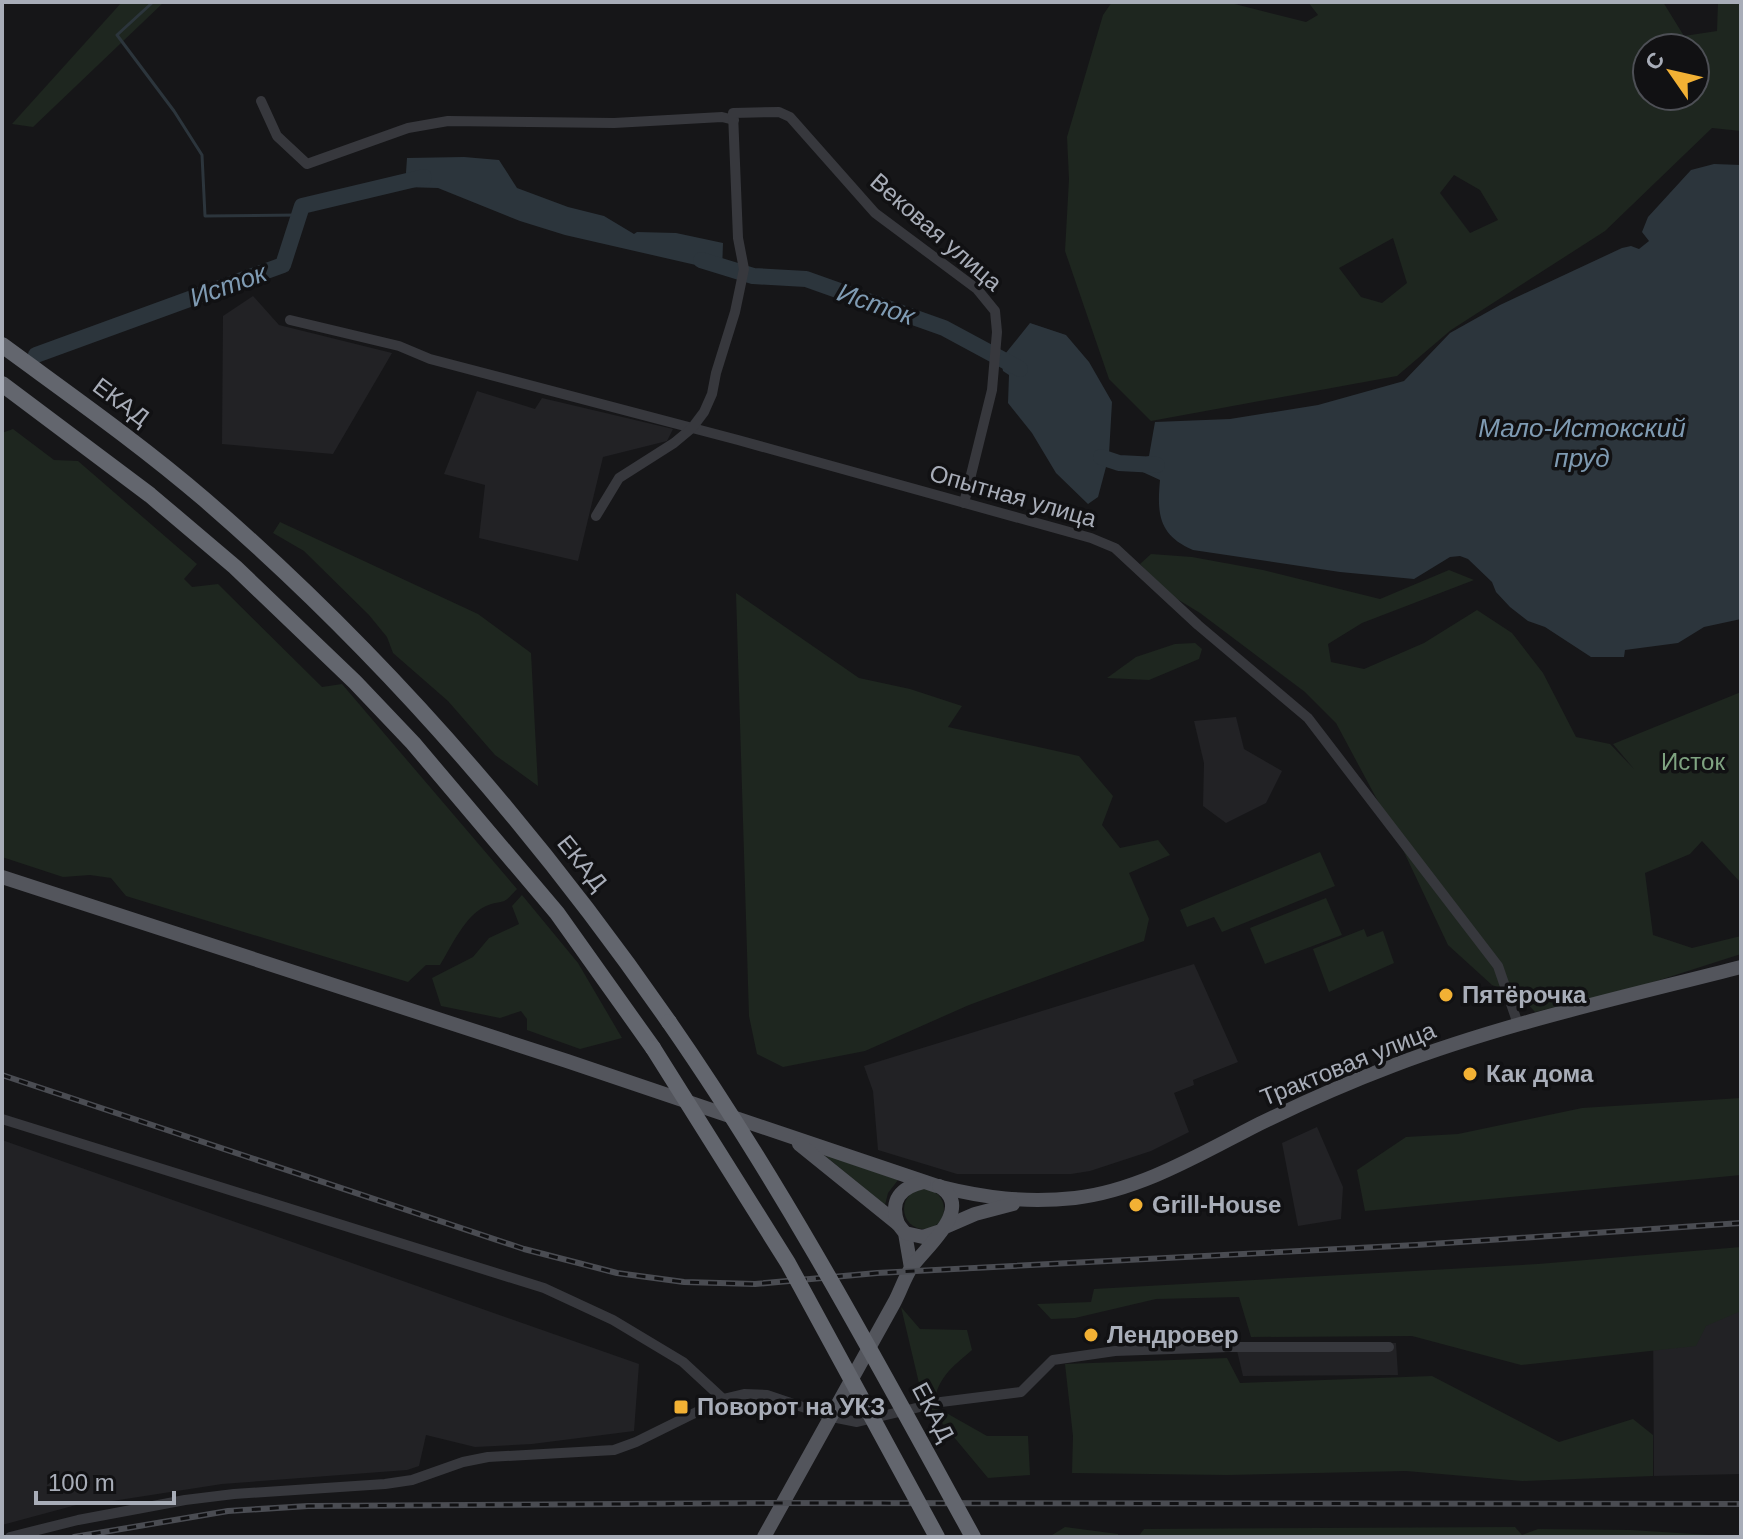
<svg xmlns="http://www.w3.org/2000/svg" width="1743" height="1539" viewBox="0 0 1743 1539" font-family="Arial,sans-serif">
<rect width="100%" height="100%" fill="#161618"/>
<g fill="#222225">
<polygon points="253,296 279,325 392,353 333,454 222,444 223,316"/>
<polygon points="477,391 535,409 542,398 673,429 667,441 603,457 578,561 479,538 485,485 444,474"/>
<polygon points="1236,717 1244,749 1282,771 1266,803 1226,823 1203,806 1204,763 1194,721"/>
<polygon points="1194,964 1238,1062 1193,1080 1194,1085 1174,1093 1189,1132 1151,1151 1090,1171 1071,1174 957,1174 878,1150 873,1091 864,1066"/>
<polygon points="1317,1127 1343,1187 1341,1219 1298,1226 1282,1143"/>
<polygon points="2,1140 639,1364 634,1431 532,1444 475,1447 426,1435 419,1466 407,1470 222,1484 106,1502 91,1501 2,1525"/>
<polygon points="1741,1311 1741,1474 1654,1476 1653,1314"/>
<polygon points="1235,1342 1396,1343 1398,1375 1243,1376"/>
</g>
<g fill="#1e261f" fill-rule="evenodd">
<polygon points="122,2 164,2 33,127 12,124"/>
<path d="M1112,2H1227L1306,22L1318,15L1308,2H1663L1684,36L1717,31L1718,2H1741V131L1712,128L1605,231L1451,330L1397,376L1151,421L1109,379L1065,251L1069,179L1067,137L1103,15ZM1647,48H1695V96H1647ZM1454,175L1480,190L1498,220L1470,233L1440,193ZM1393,238L1407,283L1382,303L1361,297L1339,268Z"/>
<path d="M13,429L54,460L78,461L197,564L184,579L192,587L218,584L322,687L342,684L517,889C500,908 505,898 486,906C465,915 451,947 440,965H426L408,982L126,896L111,878L90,875L63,877L2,857V433Z"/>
<polygon points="280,522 478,614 531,653 538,786 495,755 448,701 393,653 387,637 369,615 304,551 273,533"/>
<polygon points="1151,554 1192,557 1263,570 1380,599 1449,570 1474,580 1362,623 1328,644 1331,662 1364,669 1424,643 1477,610 1512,633 1543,673 1576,737 1610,744 1634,769 1613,744 1741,692 1741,883 1702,841 1690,854 1645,873 1653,935 1692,948 1741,936 1741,954 1638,987 1535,1012 1520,996 1492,985 1448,945 1395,833 1336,723 1305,692 1200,613 1169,594 1140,564"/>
<polygon points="736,593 859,678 910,689 962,706 948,727 1079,756 1113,796 1102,825 1120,848 1158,840 1170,855 1129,873 1149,919 1144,941 969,1005 865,1051 783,1067 757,1054 749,1016"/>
<polygon points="1195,643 1202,649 1199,659 1149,680 1107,678 1136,657 1175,644"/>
<polygon points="1320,852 1335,886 1222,932 1214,917 1187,927 1180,910"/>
<polygon points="522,895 578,963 622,1038 580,1049 527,1030 527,1019 521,1011 500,1018 441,1006 432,978 473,957 489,938 519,924 512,906"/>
<polygon points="1326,898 1342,935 1265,964 1250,928"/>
<polygon points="1364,929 1367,937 1383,931 1394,963 1329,992 1313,949"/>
<polygon points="1741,1098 1741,1175 1365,1211 1357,1170 1406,1137 1458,1134 1582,1108"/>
<polygon points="823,1154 898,1180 888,1193 885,1205"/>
<circle cx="924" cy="1209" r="20"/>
<polygon points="1741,1247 1741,1311 1706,1326 1696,1346 1521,1365 1412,1336 1251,1337 1239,1297 1156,1299 1075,1318 1051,1319 1037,1304 1091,1302 1094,1289 1538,1264"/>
<path d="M901,1307L920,1329L967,1330L972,1350C952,1367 936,1379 934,1406L987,1436H1028L1030,1475L988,1478L923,1400Z"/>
<polygon points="1227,1358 1240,1383 1432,1376 1559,1442 1633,1419 1653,1435 1653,1476 1522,1481 1406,1471 1227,1475 1072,1473 1073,1436 1065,1364"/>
<polygon points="1065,1527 1118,1534 1119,1537 1049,1537"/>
<polygon points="1515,1527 1522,1535 1538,1529 1631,1530 1741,1537 1138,1537 1144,1529"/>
</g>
<g fill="#2c353c">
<polygon points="464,157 499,160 517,188 568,207 604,216 634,234 637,232 676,233 723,243 722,271 565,235 520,221 438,188 405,187 407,158"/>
<path d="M1714,164L1741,165V619L1704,627L1678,643L1625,650L1624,657H1591L1545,627L1528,621L1510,607L1496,592L1492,582L1468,559L1460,556L1450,557L1414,579L1340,572L1193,550C1158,535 1157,513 1160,480L1136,469L1139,459L1149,456L1155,422L1230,419L1318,405L1404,381L1450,333L1500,305L1622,248L1631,246L1639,249L1649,241L1642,232L1648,217L1691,170Z"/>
<polygon points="1030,323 1066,335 1089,362 1112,402 1109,454 1119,460 1118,468 1106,467 1098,497 1088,504 1056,473 1032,433 1008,403 1009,375 1003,371 1001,359"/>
</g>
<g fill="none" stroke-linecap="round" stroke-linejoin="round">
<polyline stroke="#2c353c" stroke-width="3" points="153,2 117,35 174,111 202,155 205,216 299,215"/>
<g stroke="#2c353c" stroke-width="16">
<polyline points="701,260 753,276 806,279 944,328 1020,369"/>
<polyline points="36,355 283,265 302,206 424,177"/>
<polyline points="1101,457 1119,463 1157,465"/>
</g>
<g stroke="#37383d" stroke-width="10">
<polyline points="261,101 277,136 307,164 408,128 448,121 614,123 722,117 734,120"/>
<polyline points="290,320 399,346 430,359 738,440 1091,538 1115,548 1198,625 1308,718 1498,966 1518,1024"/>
<polyline points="596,516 619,478 674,443 692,428 704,412 712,394 716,373 735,312 744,269 738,238 733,113 779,112 790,117 875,213 977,289 995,311 997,332 992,390 964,503"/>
<polyline points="2,1119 544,1288 613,1320 683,1362 723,1399"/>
<polyline points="10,1537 78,1520 185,1500 234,1494 385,1484 412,1480 463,1462 488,1457 614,1450 636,1442 723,1399 744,1394 767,1395 832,1417 857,1422 941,1402 1021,1392 1053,1360 1115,1351 1228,1347 1389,1347"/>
</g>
<g stroke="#53555c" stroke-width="14">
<path d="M2,877L567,1061L937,1186C985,1198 1025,1203 1075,1198C1141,1190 1200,1154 1259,1124C1302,1103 1347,1083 1392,1066C1505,1023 1624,997 1741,967"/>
<polyline points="799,1144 898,1224 905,1233 911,1268"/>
<path d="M898,1224C889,1200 901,1187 924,1182"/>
<polyline points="945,1227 975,1214 1013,1204"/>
<polyline points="905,1233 923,1237 941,1231"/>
<path d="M764,1537L894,1303C900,1292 904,1279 911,1268C924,1248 976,1209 939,1186"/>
</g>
<g stroke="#63666e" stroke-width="16">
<path d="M2,345C70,395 140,444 204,499C382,653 535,829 669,1022"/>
<polyline points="2,384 150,495 235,567 355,682 413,743 557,913 653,1048"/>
</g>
<defs>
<g id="rail">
<polyline points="2,1075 524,1249 617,1273 684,1282 755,1284 877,1273 1416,1245 1741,1223"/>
<polyline points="74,1537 228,1511 308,1506 764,1503 1741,1504"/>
</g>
</defs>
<use href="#rail" stroke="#4a4c52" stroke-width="6"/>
<use href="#rail" stroke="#111113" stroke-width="3" stroke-dasharray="9" stroke-linecap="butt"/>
<g stroke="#63666e" stroke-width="16">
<path d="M669,1022C783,1186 877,1362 973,1537"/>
<polyline points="653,1048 788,1263 937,1537"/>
</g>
</g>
<g fill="#f2b134" stroke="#111113" stroke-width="3">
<circle cx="1446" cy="995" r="8"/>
<circle cx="1470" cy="1074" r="8"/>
<circle cx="1136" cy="1205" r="8"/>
<circle cx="1091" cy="1335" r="8"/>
<rect x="673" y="1399" width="16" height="16" rx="4"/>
</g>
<g text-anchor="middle" stroke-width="7" stroke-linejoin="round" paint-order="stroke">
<g font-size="24" fill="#a8adb8" stroke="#111113">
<text transform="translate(936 232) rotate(41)" y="8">Вековая улица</text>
<text transform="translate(121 402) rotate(37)" y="8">ЕКАД</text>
<text transform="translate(1013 496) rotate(16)" y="8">Опытная улица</text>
<text transform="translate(582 863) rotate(51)" y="8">ЕКАД</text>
<text transform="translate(1348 1064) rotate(-22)" y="8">Трактовая улица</text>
<text transform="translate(933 1412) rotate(62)" y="8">ЕКАД</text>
</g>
<g font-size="24" fill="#7fa381" stroke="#111113">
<text x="1693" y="770">Исток</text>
</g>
<g font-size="24" font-weight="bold" fill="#a8adb8" stroke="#111113" text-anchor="start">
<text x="1462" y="1003">Пятёрочка</text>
<text x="1486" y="1082">Как дома</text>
<text x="1152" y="1213">Grill-House</text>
<text x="1107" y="1343">Лендровер</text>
<text x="697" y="1415">Поворот на УКЗ</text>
</g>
<g font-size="26" font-style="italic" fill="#7f9bb3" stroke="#111113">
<text transform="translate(228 285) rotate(-20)" y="9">Исток</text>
<text transform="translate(876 304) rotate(19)" y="9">Исток</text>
<text x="1582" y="437">Мало-Истокский<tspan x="1582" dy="30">пруд</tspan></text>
</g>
</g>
<rect width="1743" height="1539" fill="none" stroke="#a8adb8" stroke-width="8"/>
<g transform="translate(1671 72) rotate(304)"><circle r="38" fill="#111113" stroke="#4d4f55" stroke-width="2"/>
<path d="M0-6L14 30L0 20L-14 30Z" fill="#f2b134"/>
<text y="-12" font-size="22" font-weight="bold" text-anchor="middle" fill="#a8adb8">С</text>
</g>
<path d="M36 1491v12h138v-12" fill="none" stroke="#a8adb8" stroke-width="4"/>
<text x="48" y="1491" font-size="24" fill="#a8adb8" stroke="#111113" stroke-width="6" paint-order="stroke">100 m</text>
</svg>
